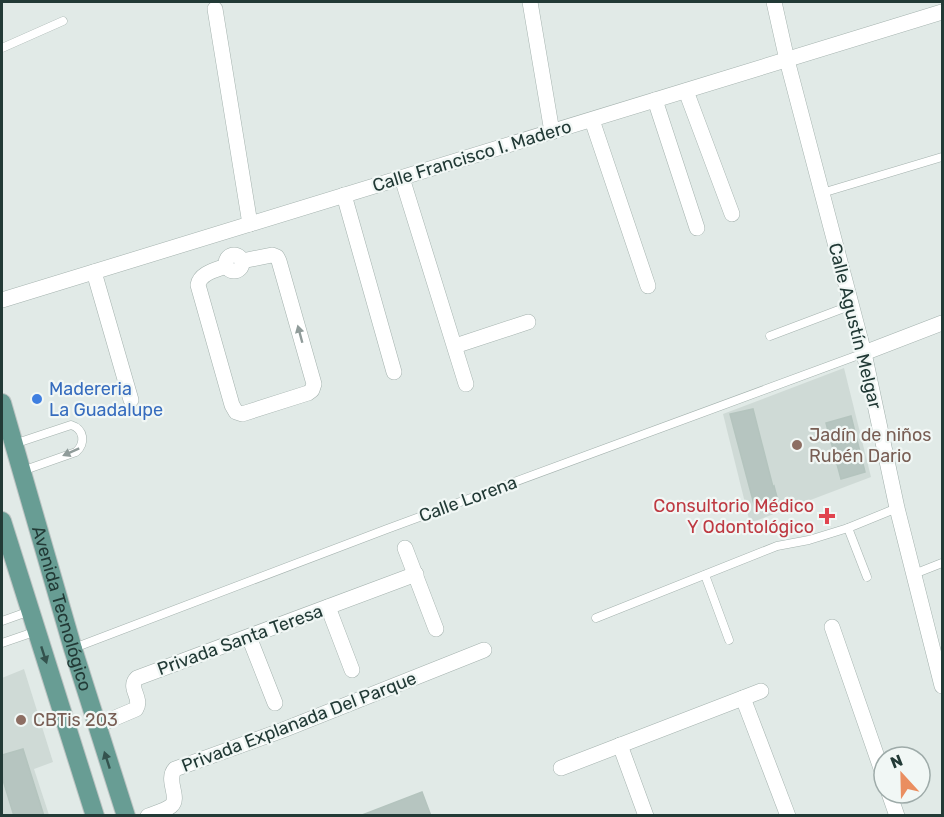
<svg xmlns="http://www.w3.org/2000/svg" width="944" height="817" viewBox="0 0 944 817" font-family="Rubik,sans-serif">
<rect width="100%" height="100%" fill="#e1eae7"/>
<g fill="#cfdad6">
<polygon points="844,368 871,477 750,523 723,414"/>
<polygon points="24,669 53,762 34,769 49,815 2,816 2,678"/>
</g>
<g fill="#b6c5c0" stroke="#b4c4be" stroke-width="1.5">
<polygon points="753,409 773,487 774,486 778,501 755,508 730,414"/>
<polygon points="851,416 865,472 841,479 826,423"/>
<polygon points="23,749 44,816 14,816 2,777 2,755"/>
<polygon points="422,792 431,816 363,816 362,815"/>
</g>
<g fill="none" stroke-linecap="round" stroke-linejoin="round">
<defs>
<g id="service">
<polyline points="2,48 63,21"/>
<polyline points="822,193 942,157"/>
<polyline points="770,336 852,305"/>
<path d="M14,444L71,425C84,429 86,443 76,452L22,471"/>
<polyline points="848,528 867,577"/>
<polyline points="914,574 942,563"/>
<polyline points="705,575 729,640"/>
<polyline points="596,618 777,546 809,540 848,528 897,508"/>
<polyline points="2,621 30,611"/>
<polyline points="2,643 37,631"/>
<polyline points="74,648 387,529 864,353"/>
</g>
<g id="minor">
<polyline points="530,2 552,132"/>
<polyline points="774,2 787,60 864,353 897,508 942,686"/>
<polyline points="215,9 250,224"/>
<polyline points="686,91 732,214"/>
<polyline points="655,100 697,228"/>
<polyline points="592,120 648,286"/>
<polyline points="402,178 466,384"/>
<polyline points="344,195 394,372"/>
<circle cx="234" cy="263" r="8"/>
<path d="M226,266C216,270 200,273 198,285L232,405L236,412L242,414L308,393L312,390L314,384L279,261L277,257L272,255L242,261"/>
<polyline points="94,272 131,400"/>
<polyline points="2,300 942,12"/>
<polyline points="455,346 528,322"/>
<polyline points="864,353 942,323"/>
<polyline points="405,548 436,629"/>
<polyline points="328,607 352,670"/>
<polyline points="832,627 884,777"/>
<polyline points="249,637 275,703"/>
<polyline points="743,698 788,816"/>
<path d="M96,726L136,709C143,698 127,688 137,678L416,574"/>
<polyline points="620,745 646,816"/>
<polyline points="561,768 761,691"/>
<polyline points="889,793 897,816"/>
<path d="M148,816C155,813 165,811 171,806C181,798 165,780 175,769L283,730L484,650"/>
</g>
<g id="primary">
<path id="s1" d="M2,403L73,649L126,816"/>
<polyline points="2,521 95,816"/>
</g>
</defs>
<use href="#service" stroke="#a4b2ae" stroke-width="9"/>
<use href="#minor" stroke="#a4b2ae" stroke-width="16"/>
<use href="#primary" stroke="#bdc4c3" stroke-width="20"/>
<use href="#service" stroke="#fff" stroke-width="8"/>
<use href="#minor" stroke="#fff" stroke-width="15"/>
<use href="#primary" stroke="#689d94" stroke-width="18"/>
</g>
<defs><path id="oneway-solid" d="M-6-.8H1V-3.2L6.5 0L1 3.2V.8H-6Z" transform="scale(1.5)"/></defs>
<g fill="#909c9a">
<use href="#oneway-solid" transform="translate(300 334) rotate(-105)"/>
<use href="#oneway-solid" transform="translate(71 452) rotate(156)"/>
</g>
<g fill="#34534e">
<use href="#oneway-solid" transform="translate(44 655) rotate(72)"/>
<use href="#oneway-solid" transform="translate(107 760) rotate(-108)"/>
</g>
<circle fill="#3f7fe0" stroke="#f1f7f5" stroke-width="2" cx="37" cy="399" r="6"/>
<g fill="#8d6e63" stroke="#f1f7f5" stroke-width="2">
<circle cx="797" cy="445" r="6"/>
<circle cx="21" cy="720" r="6"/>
</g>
<path fill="#e0444e" stroke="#f1f7f5" stroke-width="2" d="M824 507h6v6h6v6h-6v6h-6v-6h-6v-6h6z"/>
<g text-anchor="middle" stroke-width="4.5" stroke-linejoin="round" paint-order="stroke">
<g font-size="18" fill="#223a36" stroke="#f1f7f5">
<text transform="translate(472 156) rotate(-17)" y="6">Calle Francisco I. Madero</text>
<text transform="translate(855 326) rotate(76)" y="6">Calle Agustín Melgar</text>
<text transform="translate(468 499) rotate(-20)" y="6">Calle Lorena</text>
<text dy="6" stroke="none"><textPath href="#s1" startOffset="214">Avenida Tecnológico</textPath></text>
<text transform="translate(240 640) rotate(-20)" y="6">Privada Santa Teresa</text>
<text transform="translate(299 722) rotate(-21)" y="6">Privada Explanada Del Parque</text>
</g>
<g font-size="18" fill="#366cbe" stroke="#f1f7f5" text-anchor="start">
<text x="49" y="395">Madereria<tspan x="49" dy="21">La Guadalupe</tspan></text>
</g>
<g font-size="18" fill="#785e54" stroke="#f1f7f5" text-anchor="start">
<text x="809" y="441">Jadín de niños<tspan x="809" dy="21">Rubén Dario</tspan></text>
<text x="33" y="726">CBTis 203</text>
</g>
<g font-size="18" fill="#be3a42" stroke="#f1f7f5" text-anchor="end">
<text x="814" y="512">Consultorio Médico<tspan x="814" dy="21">Y Odontológico</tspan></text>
</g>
</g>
<rect width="944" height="817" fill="none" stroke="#223a36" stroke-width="6"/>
<g transform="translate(902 775) rotate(338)"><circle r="28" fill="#f1f7f5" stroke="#9eaba9" stroke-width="1.5"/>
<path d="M0-4.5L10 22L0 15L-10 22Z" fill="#ea8e60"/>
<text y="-9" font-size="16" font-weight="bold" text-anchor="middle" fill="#223a36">N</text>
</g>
</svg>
